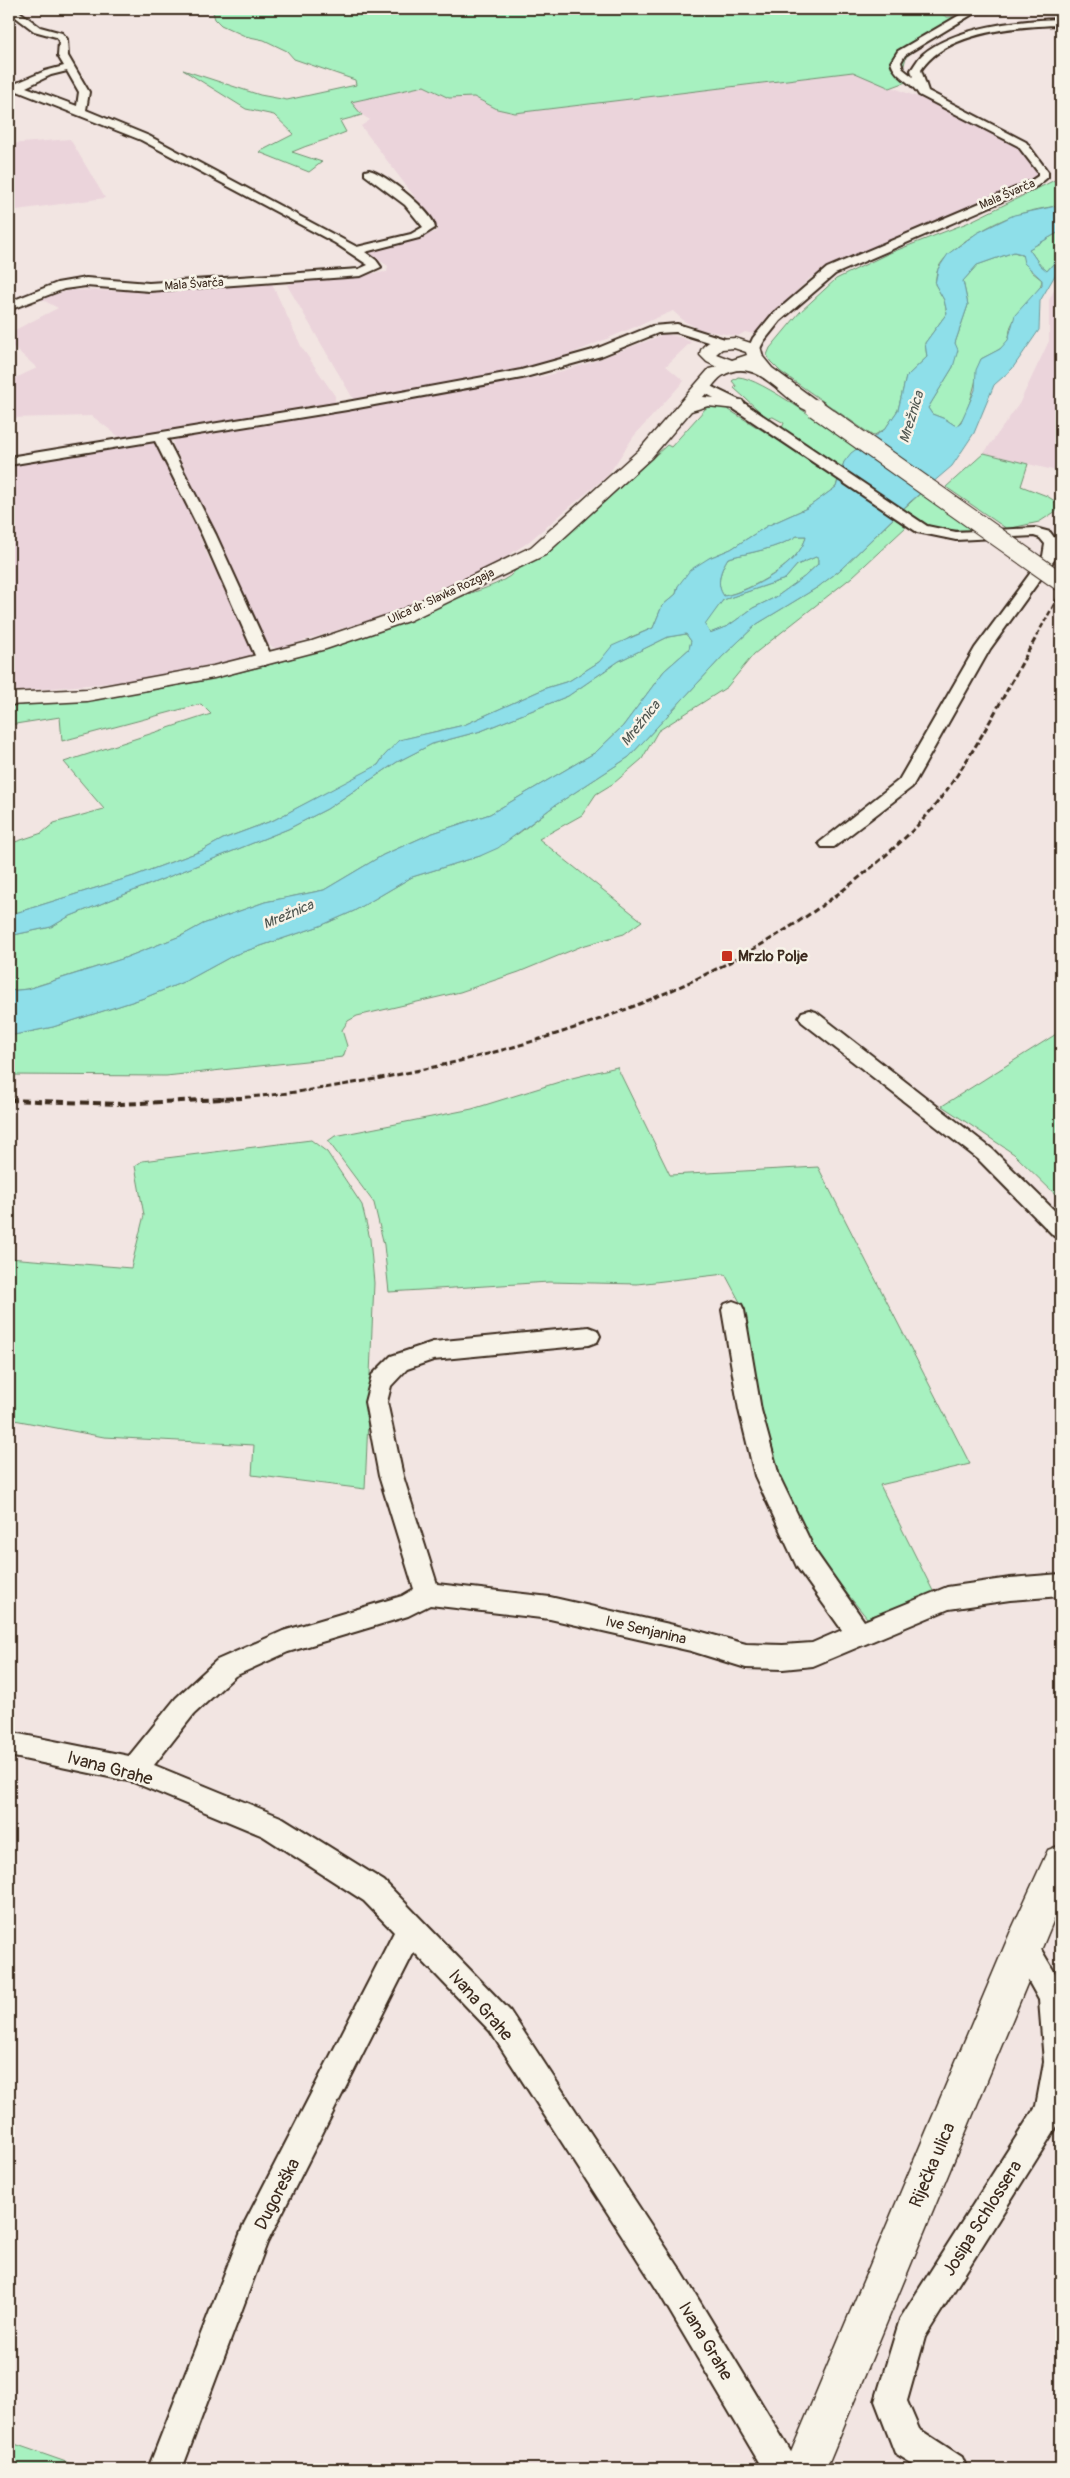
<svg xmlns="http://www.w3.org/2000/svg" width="1070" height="2478" viewBox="0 0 1070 2478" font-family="Pangolin,sans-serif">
<rect width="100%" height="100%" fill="#f2e5e2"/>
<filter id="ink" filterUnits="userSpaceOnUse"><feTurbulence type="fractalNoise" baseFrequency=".02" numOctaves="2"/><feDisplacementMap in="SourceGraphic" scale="10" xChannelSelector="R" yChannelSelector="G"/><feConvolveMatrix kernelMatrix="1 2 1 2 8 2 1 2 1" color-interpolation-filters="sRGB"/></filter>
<g filter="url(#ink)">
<g fill="#ebd4db">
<polygon points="933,9 999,9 989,15 947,17"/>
<polygon points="853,72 956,112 1016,144 1038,173 1036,180 836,262 809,279 754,334 745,332 738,336 730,335 699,329 684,321 673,311 549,363 355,402 287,285 300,279 387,272 388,266 368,253 387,245 436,232 438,228 361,126 370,120 362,115 351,102 424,86 449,98 474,97 497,109 515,113"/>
<polygon points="70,139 105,198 9,211 9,144"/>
<polygon points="1061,277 1061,472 984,453 1019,404 1049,341 1049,300"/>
<polygon points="266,282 272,284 302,348 335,396 335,403 122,439 92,416 9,418 9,381 37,368 9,343 9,333 58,308 41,299 70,290 137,291"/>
<polygon points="665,334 680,337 691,342 666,366 684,381 634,436 608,475 527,543 500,561 436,594 395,612 277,649 263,642 208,517 174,447 173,441 177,437 545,376 589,363"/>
<polygon points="153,441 186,504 210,561 220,576 254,656 130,681 9,692 9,466"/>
</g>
<g fill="#a7f1c0" stroke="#718e6f">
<path d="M212,9H933L947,17L973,15L958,25L938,33L906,57L903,69L914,79L890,88L853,72L515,113L497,109L474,97L449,98L424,86L351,102L362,115L340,121L346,132C328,140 309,144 292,152L322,162L309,172L259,152L294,134L274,115L246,109L183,70L260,95L287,100L356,85L355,80L294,59L287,51L264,40L245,36L221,25L215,19Z"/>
<path d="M1061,177V205C1046,208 1031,210 1016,215C995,221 946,248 938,269C936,273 936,279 935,284L944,300L947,313L925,343L927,357L906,377L898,410L885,429L873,436L781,372L770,361L767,355L770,348L800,312L836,279L887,254L967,223Z"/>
<polygon points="1061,231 1061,255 1047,271 1040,265 1029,249"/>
<path d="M1014,252L1022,255L1032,272L1042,280C1041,293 1018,311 1011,326C1009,330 1010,337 1008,341C1002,350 990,354 981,359C976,376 970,416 956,426L945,419L932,414L928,408L953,367L955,343L968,305L963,281L977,265Z"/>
<path d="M738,377C760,377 835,433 857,448L844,462L842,468L788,433L782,428L784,423L773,417L767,418L734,388L737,387L732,381Z"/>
<path d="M715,405H721L791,448L800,451L838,479L836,487L807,508L767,526L731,549L709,558L678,586L676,594L662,606L653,628L629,638L599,662L569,681L546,688L464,725L400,740L384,756L378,765L366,772L274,820L223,839L201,851L134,876L9,915V844L42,833L54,823L104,809L64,762L211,714L201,704L62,741L60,717L9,725V706C159,697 310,664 448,602C469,592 491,589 510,576C516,571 520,564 526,559C537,551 550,545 561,537C598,510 632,476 667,445L671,447L706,408Z"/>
<polygon points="984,453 1028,464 1021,486 1047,496 1061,505 1061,508 1039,522 1007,529 946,487"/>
<path d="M922,492L975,530C944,531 928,528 901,511Z"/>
<polygon points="894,518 906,527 852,577 754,654 727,687 658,731 642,759 614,783 596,794 582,815 539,839 642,921 624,934 582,946 519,972 460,992 357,1016 348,1021 342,1030 347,1046 343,1057 166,1076 9,1075 9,1036 53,1027 144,998 188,980 234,955 320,926 354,911 412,877 480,856 519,833 554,806 629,757 722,657 757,624 818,587 840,570"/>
<path d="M797,536H806C802,563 750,591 724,596C715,585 721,569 728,558C752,552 776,549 797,536Z"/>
<polygon points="818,556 818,564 804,577 776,597 753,608 728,626 710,633 704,625 723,600 785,579 797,565"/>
<polygon points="686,634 691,641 689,649 664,671 623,726 596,752 490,814 430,834 383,855 324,890 265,902 203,924 183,935 122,959 27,989 9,991 9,936 51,927 68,917 288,829 327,809 397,762 432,744 481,731 568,696 619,661 668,637"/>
<polygon points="1061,1031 1061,1200 1014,1154 942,1106"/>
<polygon points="617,1067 670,1175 818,1167 970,1464 880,1485 934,1593 867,1618 813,1552 764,1442 741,1304 725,1274 637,1284 549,1282 389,1292 384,1245 374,1203 328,1141 335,1136 472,1109 572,1078"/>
<polygon points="311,1140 327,1152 362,1205 370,1239 374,1283 365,1489 252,1475 254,1445 104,1437 9,1419 9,1258 131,1268 144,1215 135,1166 142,1161"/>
<polygon points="9,2442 86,2469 9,2469"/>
</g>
<path fill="#8edfe9" stroke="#6d9798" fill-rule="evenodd" d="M1061,205V231L1029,249L1040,265L1047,271L1061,255V265L1040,301L1039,330L1012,369L994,385L974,433L952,466L910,502L840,570L818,587L757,624L722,657L629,757L554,806L498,848L480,856L412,877L354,911L320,926L234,955L188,980L144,998L53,1027L9,1036V991L28,989L122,959L183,935L203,924L265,902L324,890L383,855L430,834L490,814L596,752L623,726L664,671L689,649L691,641L686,634L668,637L619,661L568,696L481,731L432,744L397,762L327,809L288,829L68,917L51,927L9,936V915L134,876L201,851L223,839L274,820L378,765L384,756L399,740L464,725L546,688L569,681L599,662L612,646L653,628L662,606L676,594L678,586L690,570L709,558L731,549L767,526L807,508L836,487L844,462L851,453L885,429L898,410L906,377L927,357L925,343L947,313L944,300L935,284L938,269L948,254L977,233L1014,215ZM1014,252L1022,254L1024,263L1042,280V285L1015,315L1008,340L1000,349L981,359L976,370L975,390L961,422L956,426L945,419L932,414L928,408L953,367L958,350L955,343L968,305L963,281L977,265ZM797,536H806C802,563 750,592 724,596C715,584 721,569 728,558C752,552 776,549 797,536ZM818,556V564L804,577L776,597L753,608L728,626L710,633L705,625L723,600L785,579L797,565Z"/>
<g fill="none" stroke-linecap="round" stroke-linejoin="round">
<defs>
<g id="street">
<path d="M9,9H16L40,27L62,33L67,39L68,56L89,92L86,110L149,136L357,247L411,234L423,227L405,205L365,175V171L369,170C384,173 435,213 435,228L419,238L365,252L376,260L381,267L361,276L149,291L86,286L64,289L9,310V302L57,283L86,278L149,283L359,269L368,265L335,243L141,140L17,91L9,92V87L12,85L45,71L64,66L58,56L59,41L56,37L34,31L9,12ZM67,71L79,92L77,106L26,87L51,75Z"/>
<path d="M970,9H981L905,55L901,62L903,69L913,77L911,70C915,65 918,58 923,54C956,27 1019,20 1061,19V25C1019,26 946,31 921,70L928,91L1026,142L1048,172V177L1037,186L835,274L780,321L764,341L758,352H750L748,349L753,338L771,316L827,268L1029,182L1038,176V172L1018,146L919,95C912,81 895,78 891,62L898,51Z"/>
<polygon points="677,324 728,340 730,343 724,347 676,332 658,333 601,356 522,378 347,410 167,439 216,535 273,660 265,665 257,660 202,535 155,441 9,465 9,457 347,402 521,370 593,350 652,326"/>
<polygon points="704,383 741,401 927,526 956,532 1035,528 1050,532 1059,544 1057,556 990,649 912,787 834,847 822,847 819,843 899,780 975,648 1043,556 1045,544 1040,538 1034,536 956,540 917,532 731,407 699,390 698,387"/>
<polygon points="809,1010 816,1012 992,1149 1061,1217 1061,1238 1054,1236 978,1159 802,1022 799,1017 802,1012"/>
<polygon points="733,1301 741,1304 744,1310 761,1410 779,1476 815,1551 864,1621 947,1587 1010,1578 1061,1574 1061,1596 1010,1600 949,1609 813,1666 783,1669 746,1668 691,1651 550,1619 430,1605 408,1616 288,1652 235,1676 194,1714 154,1765 283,1818 384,1881 510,2011 680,2269 794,2457 799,2469 763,2469 658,2291 490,2031 414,1952 267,2243 182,2469 148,2469 244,2224 394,1932 364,1901 263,1836 133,1782 9,1756 9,1732 129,1756 176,1698 217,1660 283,1631 402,1596 414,1589 379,1476 365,1402 372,1375 391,1356 433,1342 589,1327 597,1330 600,1336 597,1342 589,1345 433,1360 407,1369 391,1386 387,1402 403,1476 437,1584 550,1597 691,1629 746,1644 783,1645 812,1643 842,1630 797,1567 755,1476 739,1410 722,1310 725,1304"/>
<polygon points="1023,1932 1033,1936 1061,1983 1061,2120 925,2337 907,2401 919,2429 962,2457 967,2469 921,2469 895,2453 875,2401 900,2319 1036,2106 1044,2062 1039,2000 1009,1946 1013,1936"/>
</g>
<path id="secondary" d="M735,338L760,346L763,357L772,368L821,404L823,408L821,412C791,419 763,350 722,376C715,381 709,391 703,397L742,400L744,404L742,408L736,409L708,406L691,411L651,458L545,555L411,620L326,649L214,678L87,701L9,705V693L87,689L213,666L312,641L397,612L531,547L639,450L709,369L717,367L707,362L700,355C701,339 723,339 735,338ZM734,348L746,352L747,355L732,360L716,354L722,349Z"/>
<polygon id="primary" points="1061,1845 1061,1902 826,2469 784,2469 1010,1933 1048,1850"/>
</defs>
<use href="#street" stroke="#3b2a1e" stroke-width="4"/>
<use href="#secondary" stroke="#3b2a1e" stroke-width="3"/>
<use href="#primary" stroke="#3b2a1e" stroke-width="3"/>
<use href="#street" fill="#f7f3e8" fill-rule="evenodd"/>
<use href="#secondary" fill="#f7f3e8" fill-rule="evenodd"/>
<use href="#primary" fill="#f7f3e8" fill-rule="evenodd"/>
<polyline stroke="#3b2a1e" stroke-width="2.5" stroke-dasharray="5 2.5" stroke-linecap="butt" points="1037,635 1061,592"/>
<path stroke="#3b2a1e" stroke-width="3" stroke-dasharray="6 3" stroke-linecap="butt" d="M218,1099C286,1096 354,1084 420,1070C601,1031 777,962 912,831C963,781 1002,697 1038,634"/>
<polyline stroke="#3b2a1e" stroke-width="4" stroke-dasharray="8 4" stroke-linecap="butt" points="9,1100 121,1104 242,1098"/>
<defs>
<polyline id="secondary-bridge" points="815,408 1061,582"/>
</defs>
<use href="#secondary-bridge" stroke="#3b2a1e" stroke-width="20" stroke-linecap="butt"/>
<use href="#secondary-bridge" stroke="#f7f3e8" stroke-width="18"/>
</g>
</g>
<rect fill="#c8321e" stroke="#f7f3e8" stroke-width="2" x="721" y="950" width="12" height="12" rx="2.5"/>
<g text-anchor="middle" stroke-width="5" stroke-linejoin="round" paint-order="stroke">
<g font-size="12" fill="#3b2a1e" stroke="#f7f3e8">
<text transform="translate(1007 194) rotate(-23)" y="4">Mala Švarča</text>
<text transform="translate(194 284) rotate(-4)" y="4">Mala Švarča</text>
<text transform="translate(441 596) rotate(-25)" y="4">Ulica dr. Slavka Rozgaja</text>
</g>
<g font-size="14" font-style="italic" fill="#505751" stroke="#f7f3e8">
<text transform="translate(911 417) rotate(-73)" y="5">Mrežnica</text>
<text transform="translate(640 723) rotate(-51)" y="5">Mrežnica</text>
<text transform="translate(288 914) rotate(-23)" y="5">Mrežnica</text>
</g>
<g font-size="15" font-weight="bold" fill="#3b2a1e" stroke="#f7f3e8" text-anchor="start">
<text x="738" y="961">Mrzlo Polje</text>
</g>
<g font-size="15" fill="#3b2a1e" stroke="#f7f3e8">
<text transform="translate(646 1630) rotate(13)" y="5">Ive Senjanina</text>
</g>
<g font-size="18" fill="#3b2a1e" stroke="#f7f3e8">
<text transform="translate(110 1768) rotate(15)" y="6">Ivana Grahe</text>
<text transform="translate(481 2005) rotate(49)" y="6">Ivana Grahe</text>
<text transform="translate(932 2165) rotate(-67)" y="6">Riječka ulica</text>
<text transform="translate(277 2194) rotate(-63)" y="6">Dugoreška</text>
<text transform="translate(982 2218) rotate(-58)" y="6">Josipa Schlossera</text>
<text transform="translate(706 2341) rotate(59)" y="6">Ivana Grahe</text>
</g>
</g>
<rect width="1070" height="2478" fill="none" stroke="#f7f3e8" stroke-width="30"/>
<rect x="15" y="15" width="1040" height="2448" fill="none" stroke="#3b2a1e" stroke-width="2" filter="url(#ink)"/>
</svg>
